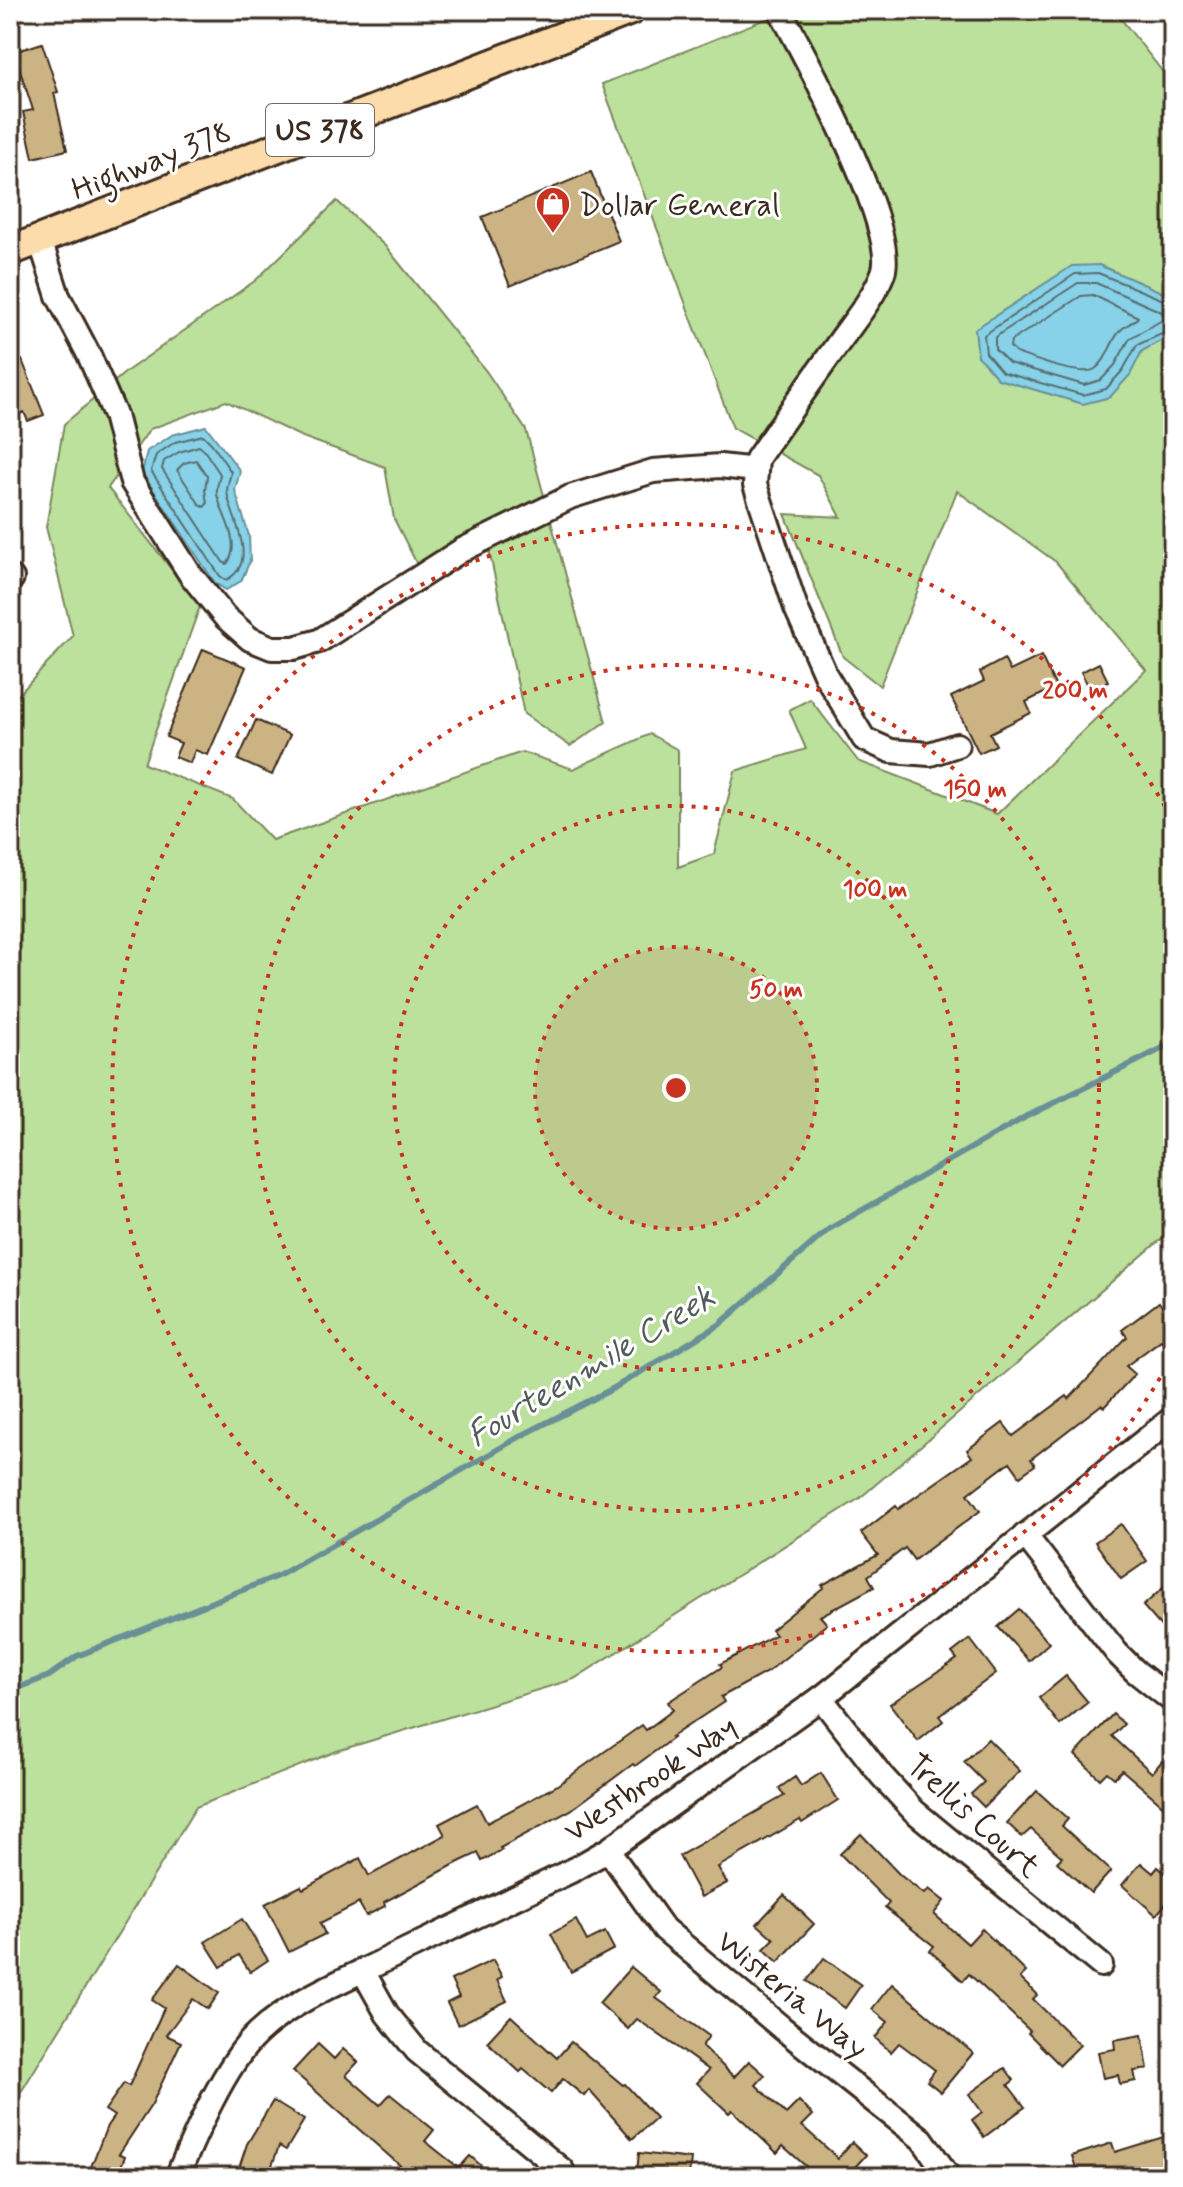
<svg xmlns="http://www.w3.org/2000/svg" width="1183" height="2187" viewBox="0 0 1183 2187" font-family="Mynerve,sans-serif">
<rect width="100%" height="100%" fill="#fff"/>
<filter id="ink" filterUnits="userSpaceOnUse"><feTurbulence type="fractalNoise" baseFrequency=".0125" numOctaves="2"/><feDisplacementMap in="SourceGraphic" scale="16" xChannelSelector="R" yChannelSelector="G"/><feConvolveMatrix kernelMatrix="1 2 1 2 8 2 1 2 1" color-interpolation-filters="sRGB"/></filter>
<g filter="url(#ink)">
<polygon fill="#bbe19c" stroke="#7b865d" stroke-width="2" points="788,10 1114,10 1173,85 1173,1229 860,1498 574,1679 337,1751 196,1807 10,2110 10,704 73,636 46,527 64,424 127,371 256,280 337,201 387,248 486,371 526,430 606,722 570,746 524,714 489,550 424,578 394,519 385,467 300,436 226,401 150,429 108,488 200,606 144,764 233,799 272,840 522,752 573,769 650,734 678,750 678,867 714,854 735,771 806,749 789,710 810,699 858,761 997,814 1146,670 1056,562 957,491 880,686 843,657 785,514 841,517 818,475 733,428 602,84"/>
<g fill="#87d2e8" stroke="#698f97" stroke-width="2">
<polygon points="1099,265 1173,297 1173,334 1142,351 1130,375 1110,397 1083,404 998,379 978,356 975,329 1072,266"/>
<polygon points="206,426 240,471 235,490 249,536 250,561 241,581 226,590 215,583 142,473 147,451 172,435"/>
</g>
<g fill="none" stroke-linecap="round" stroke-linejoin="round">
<g stroke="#596d6f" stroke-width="2">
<polygon points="1078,283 1096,283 1164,313 1166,318 1130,338 1115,365 1101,380 1084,385 1009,363 995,349 995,337"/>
<path d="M1081,296L1093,295L1138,317C1133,323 1125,325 1119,332C1110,343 1107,361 1095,369C1082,378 1031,358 1016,353L1010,347L1011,341Z"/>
<polyline points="1173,304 1098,273 1075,274 984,335 986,353 1002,372 1083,395 1106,389 1123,370 1137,345 1173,329"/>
<path d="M203,435L212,444L231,472C230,478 227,486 227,491C229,515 262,562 226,580L220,576L151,471L156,455L175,442Z"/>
<path d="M199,446L204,450L220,474C219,480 216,487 217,494C221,515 243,543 227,564L223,562L162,469L164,461L179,452Z"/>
<polygon points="196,460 207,476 205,490 207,504 204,507 200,505 177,470 184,463"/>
</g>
<polyline stroke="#698f97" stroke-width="6" points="10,1691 49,1676 77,1656 280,1575 521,1436 614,1388 719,1325 829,1229 1022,1119 1173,1043"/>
</g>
<g fill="#ccb383" stroke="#3b2a1e" stroke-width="2">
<polygon points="42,43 58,92 54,93 67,150 33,158 23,112 33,110 14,52"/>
<polygon points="591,172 619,241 510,286 482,217"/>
<polygon points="22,360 44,415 28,421 24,412 10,418 10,365"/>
<polygon points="203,649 246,667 208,755 195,750 190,763 175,757 181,743 166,737"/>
<polygon points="1041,656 1056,687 1026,702 1031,713 990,733 996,745 979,753 951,697 984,681 980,672 1004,659 1010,671"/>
<polygon points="1099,663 1108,681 1090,690 1081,672"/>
<polygon points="256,720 290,735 272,775 238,760"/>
<polygon points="1159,1302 1173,1322 1173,1355 1161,1340 1126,1366 1135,1374 1104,1407 1101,1405 1031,1459 1035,1465 1020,1476 1010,1462 968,1494 980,1511 914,1560 905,1548 868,1576 874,1587 820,1616 827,1624 769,1671 721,1697 724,1702 671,1737 673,1738 635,1766 633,1764 571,1810 500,1848 502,1850 482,1861 478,1853 459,1862 384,1902 385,1906 366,1916 359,1903 320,1923 325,1934 289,1952 265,1904 301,1886 303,1889 360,1858 369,1876 445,1835 439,1824 477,1804 487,1823 556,1786 642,1725 646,1730 673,1710 668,1702 722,1667 720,1664 775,1635 771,1630 824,1587 822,1585 878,1555 861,1533 896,1506 898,1509 972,1457 967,1450 1003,1423 1013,1436 1067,1396 1069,1399 1127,1337 1122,1330"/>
<polygon points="1121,1524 1147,1561 1121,1579 1095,1542"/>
<polygon points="1173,1579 1173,1640 1143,1606"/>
<polygon points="1019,1609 1049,1643 1029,1661 998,1627"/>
<polygon points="970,1639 996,1673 939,1716 943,1721 918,1741 890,1704 957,1659 952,1653"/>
<polygon points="1066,1676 1088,1702 1060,1725 1039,1698"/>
<polygon points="1113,1714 1124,1724 1112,1736 1152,1773 1162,1761 1173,1770 1173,1814 1122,1770 1114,1778 1107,1772 1100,1779 1075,1755"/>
<polygon points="988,1739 1020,1771 984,1807 971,1794 984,1782 964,1762"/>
<polygon points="821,1773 838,1800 802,1823 800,1820 718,1867 727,1883 701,1897 679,1856 784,1796 779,1788 795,1777 801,1786"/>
<polygon points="1037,1791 1068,1819 1062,1826 1111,1871 1091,1893 1057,1862 1062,1857 1031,1829 1022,1837 1007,1823"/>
<polygon points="861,1834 900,1875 924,1894 929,1889 944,1901 934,1914 968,1944 982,1929 1026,1972 1020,1978 1037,1995 1033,1999 1080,2045 1060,2065 1028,2033 1030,2031 969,1974 963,1981 930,1951 934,1946 885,1908 889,1903 840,1854"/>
<polygon points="1141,1863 1153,1873 1158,1867 1173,1880 1173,1896 1156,1915 1122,1885"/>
<polygon points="784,1895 814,1924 778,1962 764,1949 774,1939 757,1924"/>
<polygon points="242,1919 268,1960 250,1972 239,1955 221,1967 205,1942"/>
<polygon points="576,1920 587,1941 605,1932 614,1949 571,1972 551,1934"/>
<polygon points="824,1958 861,1985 845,2008 807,1981"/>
<polygon points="493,1960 502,1977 497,1980 507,2001 458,2025 447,2003 459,1997 451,1980"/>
<polygon points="179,1964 219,1993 208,2009 193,1999 166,2035 181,2042 152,2104 119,2154 125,2156 117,2177 87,2177 107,2126 114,2116 105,2110 124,2083 129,2086 164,2008 152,2000"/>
<polygon points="631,1967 661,1992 656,1998 709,2036 702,2046 734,2077 749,2061 765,2075 756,2085 786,2114 799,2101 813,2115 802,2126 838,2158 852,2142 866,2155 846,2177 818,2177 783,2146 777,2153 732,2110 729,2113 697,2083 709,2070 637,2019 628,2029 599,2003"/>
<polygon points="892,1984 973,2053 941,2092 927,2081 935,2070 899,2043 891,2052 875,2038 888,2022 872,2009"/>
<polygon points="511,2016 557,2058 571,2042 623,2085 625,2084 656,2118 632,2139 589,2090 584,2096 563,2079 551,2093 523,2069 520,2072 487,2042"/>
<polygon points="1142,2035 1148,2069 1134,2071 1136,2081 1120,2084 1118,2075 1103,2078 1098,2052 1115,2049 1114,2040"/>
<polygon points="318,2044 334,2059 343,2049 358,2062 346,2075 380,2105 390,2094 434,2130 425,2141 459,2168 470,2156 485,2169 478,2177 413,2177 293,2071"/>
<polygon points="1005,2068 1014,2080 1008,2085 1025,2107 984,2137 972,2120 982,2112 969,2094"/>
<polygon points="273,2101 304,2120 286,2150 279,2146 268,2177 236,2177 247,2144"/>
<polygon points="1173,2134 1173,2165 1139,2175 1138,2171 1119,2177 1079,2177 1072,2156 1112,2143 1115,2152"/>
<polygon points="639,2153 691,2159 689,2177 647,2177 648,2172 637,2171"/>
</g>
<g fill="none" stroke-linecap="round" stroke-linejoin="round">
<defs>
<g id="minor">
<path d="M780,10C804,54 900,231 883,273C873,299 853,322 837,345C810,383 783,421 757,459L755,485L796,608L826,676L864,739L891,751L930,754L957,745"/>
<polyline points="40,240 58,296 89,355 115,415 132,482 190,574 225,617 250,639 272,648 294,648 319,641 462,550 570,497 653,471 720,466 756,470"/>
<polyline points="10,578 12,578"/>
<polyline points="1025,1535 1117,1653 1135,1671 1173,1701"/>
<polyline points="821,1698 881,1775 914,1811 1101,1965"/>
<polyline points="608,1850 664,1929 782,2028 922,2139 949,2177"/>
<polyline points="363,1971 387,2014 417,2051 562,2170"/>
<path d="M177,2177C194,2137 225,2064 257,2034C292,2001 340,1982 383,1961C447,1931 511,1900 575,1869L608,1850L821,1698L1173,1418"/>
</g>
<polyline id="major" points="10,251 631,10"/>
</defs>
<use href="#minor" stroke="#3b2a1e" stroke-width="28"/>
<use href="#major" stroke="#3b2a1e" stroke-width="34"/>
<use href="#minor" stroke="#fff" stroke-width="22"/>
<use href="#major" stroke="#fddcac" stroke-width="28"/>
</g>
</g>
<circle cx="676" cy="1088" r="141" fill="#c8321e" fill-opacity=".12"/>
<g fill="none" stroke="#c8321e" stroke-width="4" stroke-dasharray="4 8">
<circle cx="676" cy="1088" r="141"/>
<circle cx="676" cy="1088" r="282"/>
<circle cx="676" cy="1088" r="423"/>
<path d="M1172 1357A564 564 0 1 1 1172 819"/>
</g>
<defs>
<symbol id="shop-pin" viewBox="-11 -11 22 30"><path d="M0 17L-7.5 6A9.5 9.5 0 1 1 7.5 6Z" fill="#c8321e" stroke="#fff"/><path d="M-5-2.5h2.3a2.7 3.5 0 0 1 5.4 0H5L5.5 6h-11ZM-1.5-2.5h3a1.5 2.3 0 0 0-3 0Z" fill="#fff"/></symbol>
</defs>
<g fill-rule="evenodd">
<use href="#shop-pin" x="533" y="184" width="40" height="54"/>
</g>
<g text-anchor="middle" stroke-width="6" stroke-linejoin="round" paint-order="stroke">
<rect fill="#fff" stroke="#766a62" stroke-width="2" x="266" y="104" width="108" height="52" rx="6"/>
<g font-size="30" font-weight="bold" fill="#3b2a1e">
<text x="320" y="140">US 378</text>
</g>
<g font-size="32" fill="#3b2a1e" stroke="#fff">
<text transform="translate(151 160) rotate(-21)" y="11">Highway 378</text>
<text transform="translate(650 1778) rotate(-34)" y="11">Westbrook Way</text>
<text transform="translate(974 1815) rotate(42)" y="11">Trellis Court</text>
<text transform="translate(793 1994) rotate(39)" y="11">Wisteria Way</text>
</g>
<g font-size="32" fill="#3b2a1e" stroke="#fff" text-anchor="start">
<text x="579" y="215">Dollar General</text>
</g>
<g font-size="34" font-style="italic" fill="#525c5b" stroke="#fff">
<text transform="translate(590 1365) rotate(-31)" y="12">Fourteenmile Creek</text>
</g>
</g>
<circle cx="676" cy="1088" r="12" fill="#c8321e" stroke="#fff" stroke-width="4"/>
<g font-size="24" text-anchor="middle" font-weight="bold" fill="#c8321e" stroke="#fff" stroke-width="6" stroke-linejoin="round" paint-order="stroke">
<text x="1075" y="698">200 m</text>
<text x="975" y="797">150 m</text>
<text x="875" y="897">100 m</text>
<text x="776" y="997">50 m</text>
</g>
<rect width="1183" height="2187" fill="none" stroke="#fff" stroke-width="40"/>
<rect x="20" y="20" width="1143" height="2147" fill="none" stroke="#3b2a1e" stroke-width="3" filter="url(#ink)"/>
</svg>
